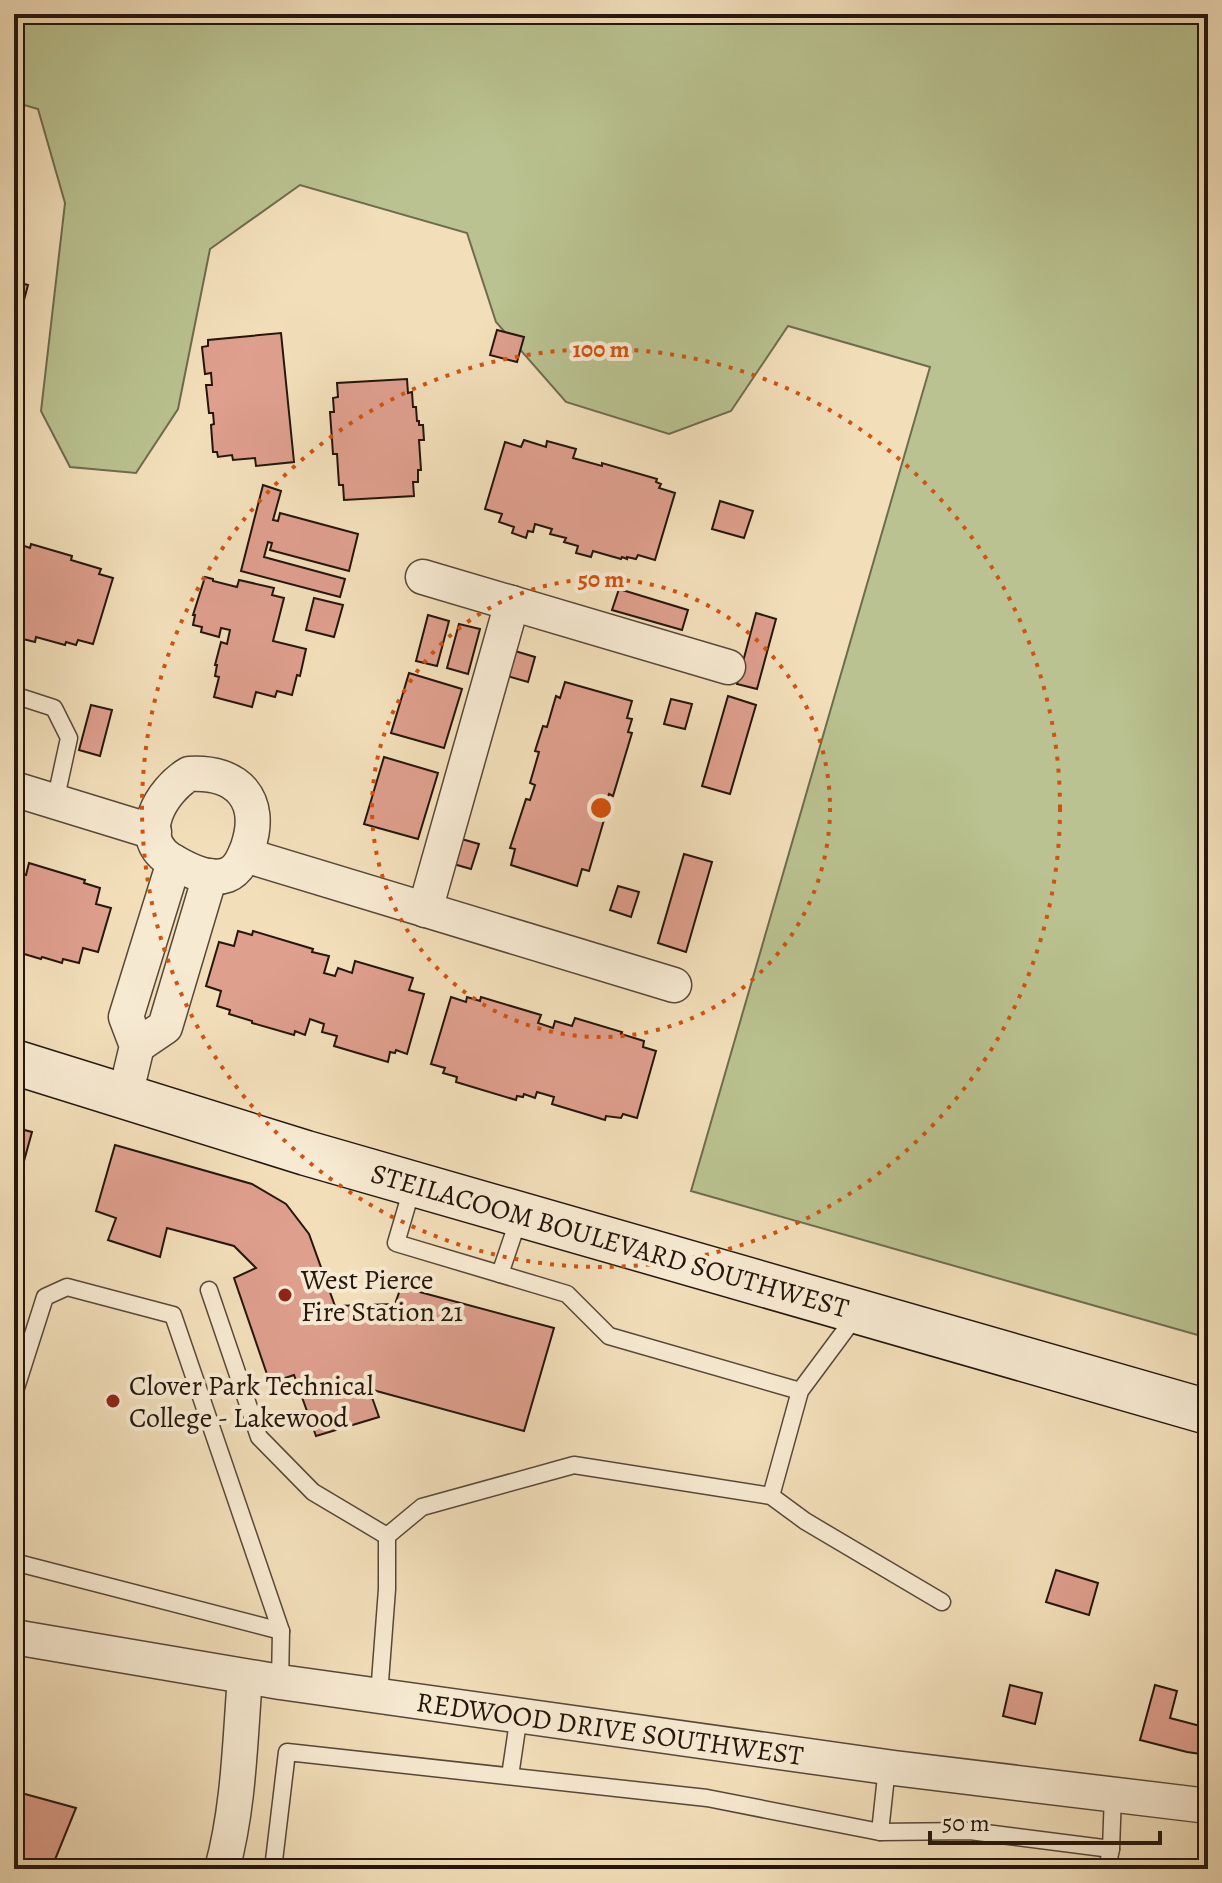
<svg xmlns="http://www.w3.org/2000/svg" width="1222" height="1883" viewBox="0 0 1222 1883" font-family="Alegreya,serif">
<rect width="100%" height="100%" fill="#f2dfba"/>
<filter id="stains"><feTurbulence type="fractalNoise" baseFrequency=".0025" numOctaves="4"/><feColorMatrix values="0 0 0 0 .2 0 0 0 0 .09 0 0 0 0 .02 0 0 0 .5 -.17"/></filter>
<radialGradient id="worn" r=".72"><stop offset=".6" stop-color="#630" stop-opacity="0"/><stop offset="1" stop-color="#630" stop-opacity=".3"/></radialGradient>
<polygon fill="#b9c290" stroke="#6e6c4e" stroke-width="2" points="14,14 1208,14 1208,1338 691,1191 930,367 788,326 731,411 669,434 566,402 496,322 467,233 300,185 210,249 178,409 136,473 70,467 41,411 65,203 38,109 14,102"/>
<g fill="#de9f8d" stroke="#24160c" stroke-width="2">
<polygon points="14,281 28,285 14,338"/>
<polygon points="497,330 524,337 517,362 490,355"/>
<polygon points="281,333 294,462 256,466 255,458 233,460 232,455 218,457 217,452 213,452 211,425 214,424 213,413 209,413 206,385 212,385 211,373 205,374 202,347 208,346 208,340"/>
<polygon points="407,379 408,393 412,392 413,407 416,407 417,421 419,421 419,425 423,425 424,440 419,440 421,470 418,470 418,482 413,482 414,496 344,500 343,485 339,485 337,454 333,454 330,412 334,412 333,398 338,397 337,383"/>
<polygon points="524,440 546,447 547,441 576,449 573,458 602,466 602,463 657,479 656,482 661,484 659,488 675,493 655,560 638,555 636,559 627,557 627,559 622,557 621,559 593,551 591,557 576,553 578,546 564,542 566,538 550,534 552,529 535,524 533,532 528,531 526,538 512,533 514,527 499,522 502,514 485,509 505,442 521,447"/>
<polygon points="263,485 281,491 273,520 278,521 280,513 358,534 349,571 270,550 272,543 268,542 264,557 345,579 340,597 241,571"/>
<polygon points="720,501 753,511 744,538 712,529"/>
<polygon points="16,543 30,548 31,544 72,556 71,560 101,569 99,574 113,578 93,644 78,640 76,645 66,642 65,645 36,637 35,642 19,638 21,632 14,630 14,549"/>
<polygon points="205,577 213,579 213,581 237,587 239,580 274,588 272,595 284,598 273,641 306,649 300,676 297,675 292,695 277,691 275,697 256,692 252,707 214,697 219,677 215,676 217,665 215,665 221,642 227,644 230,630 221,628 219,637 201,632 202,627 193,625 195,615 193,615"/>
<polygon points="619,589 688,610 682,630 612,610"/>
<polygon points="314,598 343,605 334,637 306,630"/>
<polygon points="756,613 776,619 757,689 737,684"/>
<polygon points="428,615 449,621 437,666 416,661"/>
<polygon points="459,624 480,629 468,674 447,668"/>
<polygon points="515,651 535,657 528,682 507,676"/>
<polygon points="409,673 462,689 444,748 391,733"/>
<polygon points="565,682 632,701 627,718 632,719 628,732 632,733 613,796 609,794 605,806 602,804 597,818 604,820 589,871 582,869 577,886 511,865 515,849 510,848 526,799 530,800 535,785 530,783 539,752 535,751 543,726 547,727 556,696 560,698"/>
<polygon points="728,696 756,705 730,794 702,786"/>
<polygon points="671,699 692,704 685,729 664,724"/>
<polygon points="91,705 112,710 100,756 79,750"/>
<polygon points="384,757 438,773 418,839 364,824"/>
<polygon points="458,838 479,844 471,869 450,863"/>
<polygon points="684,854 712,862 686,952 658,943"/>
<polygon points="29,863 85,880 84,883 100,888 96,904 111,908 98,952 83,948 79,963 63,959 62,963 42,957 41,959 14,951 14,871 26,875"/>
<polygon points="618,886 639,892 631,917 610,910"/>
<polygon points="238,931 252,935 253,931 313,949 312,952 329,956 324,973 335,976 338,968 352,973 355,961 413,978 409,990 424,994 407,1054 396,1050 395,1053 390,1052 388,1062 334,1046 337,1036 322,1032 324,1024 310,1019 305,1035 295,1031 294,1035 252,1023 252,1021 229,1014 230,1010 217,1006 221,991 206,986 219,942 234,946"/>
<polygon points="451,997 466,1002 467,997 480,1001 481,997 541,1015 538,1023 553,1028 555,1021 572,1026 575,1018 622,1032 621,1034 644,1041 643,1047 656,1051 637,1118 623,1114 621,1118 606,1116 605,1120 552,1104 554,1097 537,1092 535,1098 524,1094 523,1097 517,1096 516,1100 456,1082 457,1077 443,1073 445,1068 431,1064"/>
<polygon points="14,1118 22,1120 21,1129 32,1132 24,1161 14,1158"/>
<polygon points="115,1145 252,1184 286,1204 309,1234 335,1306 395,1304 401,1287 554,1328 524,1431 369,1389 379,1417 316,1436 294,1375 270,1383 234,1278 256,1268 234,1246 167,1228 160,1257 108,1240 116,1218 96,1211"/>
<polygon points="1056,1570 1098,1583 1089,1615 1046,1602"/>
<polygon points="1010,1685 1042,1693 1035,1724 1003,1716"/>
<polygon points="1155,1685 1177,1691 1170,1718 1208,1728 1208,1755 1187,1752 1140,1740"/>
<polygon points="14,1791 76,1808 52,1867 58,1869 14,1869"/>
</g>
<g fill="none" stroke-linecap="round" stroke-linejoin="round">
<defs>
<g id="service">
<polyline points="14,695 54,708 69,738 55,802"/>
<polyline points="413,1185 396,1243 567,1294 609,1336 800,1391"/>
<polyline points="500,1274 520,1215"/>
<polyline points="209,1290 259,1437 313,1492 387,1536"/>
<polyline points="14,1394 45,1297 67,1287 173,1315 281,1631 280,1682"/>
<polyline points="771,1496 800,1391 858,1313"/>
<polyline points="14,1562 281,1631"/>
<polyline points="379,1695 387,1589 387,1536 422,1507 574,1465 771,1496 805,1521 942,1602"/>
<polyline points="510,1776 519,1715"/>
<polyline points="880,1832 887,1767"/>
<polyline points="273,1869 287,1752 707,1798 880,1832 970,1831 1111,1849"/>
<polyline points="1107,1869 1111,1849 1113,1794"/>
</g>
<g id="minor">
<polyline points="423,577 728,667"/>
<path d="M189,774C237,771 264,799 248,847C244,858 238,871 227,875C208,882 184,868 169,859C134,836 162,790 189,774Z"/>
<polyline points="14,789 154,832"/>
<polyline points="245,855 674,985"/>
<polyline points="425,910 512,603"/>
<polyline points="137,1046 165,1027 210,876"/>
<polyline points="125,1096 137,1046 126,1017 174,862"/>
<polyline points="14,1637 280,1682 894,1768 1208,1806"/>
<path d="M222,1869C239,1807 240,1740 245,1677"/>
</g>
<polyline id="secondary" points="14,1062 306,1153 1208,1412"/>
</defs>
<use href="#service" stroke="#584838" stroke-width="19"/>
<use href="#minor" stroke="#584838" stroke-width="37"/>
<use href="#secondary" stroke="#24160c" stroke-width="47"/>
<use href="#service" stroke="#f7ead2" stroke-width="16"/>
<use href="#minor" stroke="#f7ead2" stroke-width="34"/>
<use href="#secondary" stroke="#f7ead2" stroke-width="44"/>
</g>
<g fill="none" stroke="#d4520c" stroke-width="4" stroke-dasharray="4 8">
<circle cx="601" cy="808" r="229"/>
<circle cx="601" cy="808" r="459"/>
</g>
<g fill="#8f2418" stroke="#f7ead2" stroke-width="3">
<circle cx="285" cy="1295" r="8"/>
<circle cx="113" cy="1401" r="8"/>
</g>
<g text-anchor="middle" stroke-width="8" stroke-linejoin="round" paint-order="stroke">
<g font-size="28" fill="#24160c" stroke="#f7ead2">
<text transform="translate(610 1240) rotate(16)" y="10">STEILACOOM BOULEVARD SOUTHWEST</text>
<text transform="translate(610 1728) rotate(8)" y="10">REDWOOD DRIVE SOUTHWEST</text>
</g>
<g font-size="28" fill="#24160c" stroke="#f7ead2" text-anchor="start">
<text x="301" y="1289">West Pierce<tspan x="301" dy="32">Fire Station 21</tspan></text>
<text x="129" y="1395">Clover Park Technical<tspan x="129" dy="32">College - Lakewood</tspan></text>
</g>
</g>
<circle cx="601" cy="808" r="12" fill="#d4520c" stroke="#f7ead2" stroke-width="4"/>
<g font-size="24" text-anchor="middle" font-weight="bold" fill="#d4520c" stroke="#f7ead2" stroke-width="8" stroke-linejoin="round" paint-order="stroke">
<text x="601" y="357">100 m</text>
<text x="601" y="587">50 m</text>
</g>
<rect width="1222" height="1883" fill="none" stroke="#f2dfba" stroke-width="48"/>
<rect x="16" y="16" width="1190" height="1851" fill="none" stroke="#24160c" stroke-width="4"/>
<rect x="24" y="24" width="1174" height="1835" fill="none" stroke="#24160c" stroke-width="2"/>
<path d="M930 1831v12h230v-12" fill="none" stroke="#24160c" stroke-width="4"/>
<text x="942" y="1831" font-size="24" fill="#24160c" stroke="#f7ead2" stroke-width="6" paint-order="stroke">50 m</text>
<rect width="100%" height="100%" filter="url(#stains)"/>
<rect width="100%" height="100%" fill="url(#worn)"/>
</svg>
